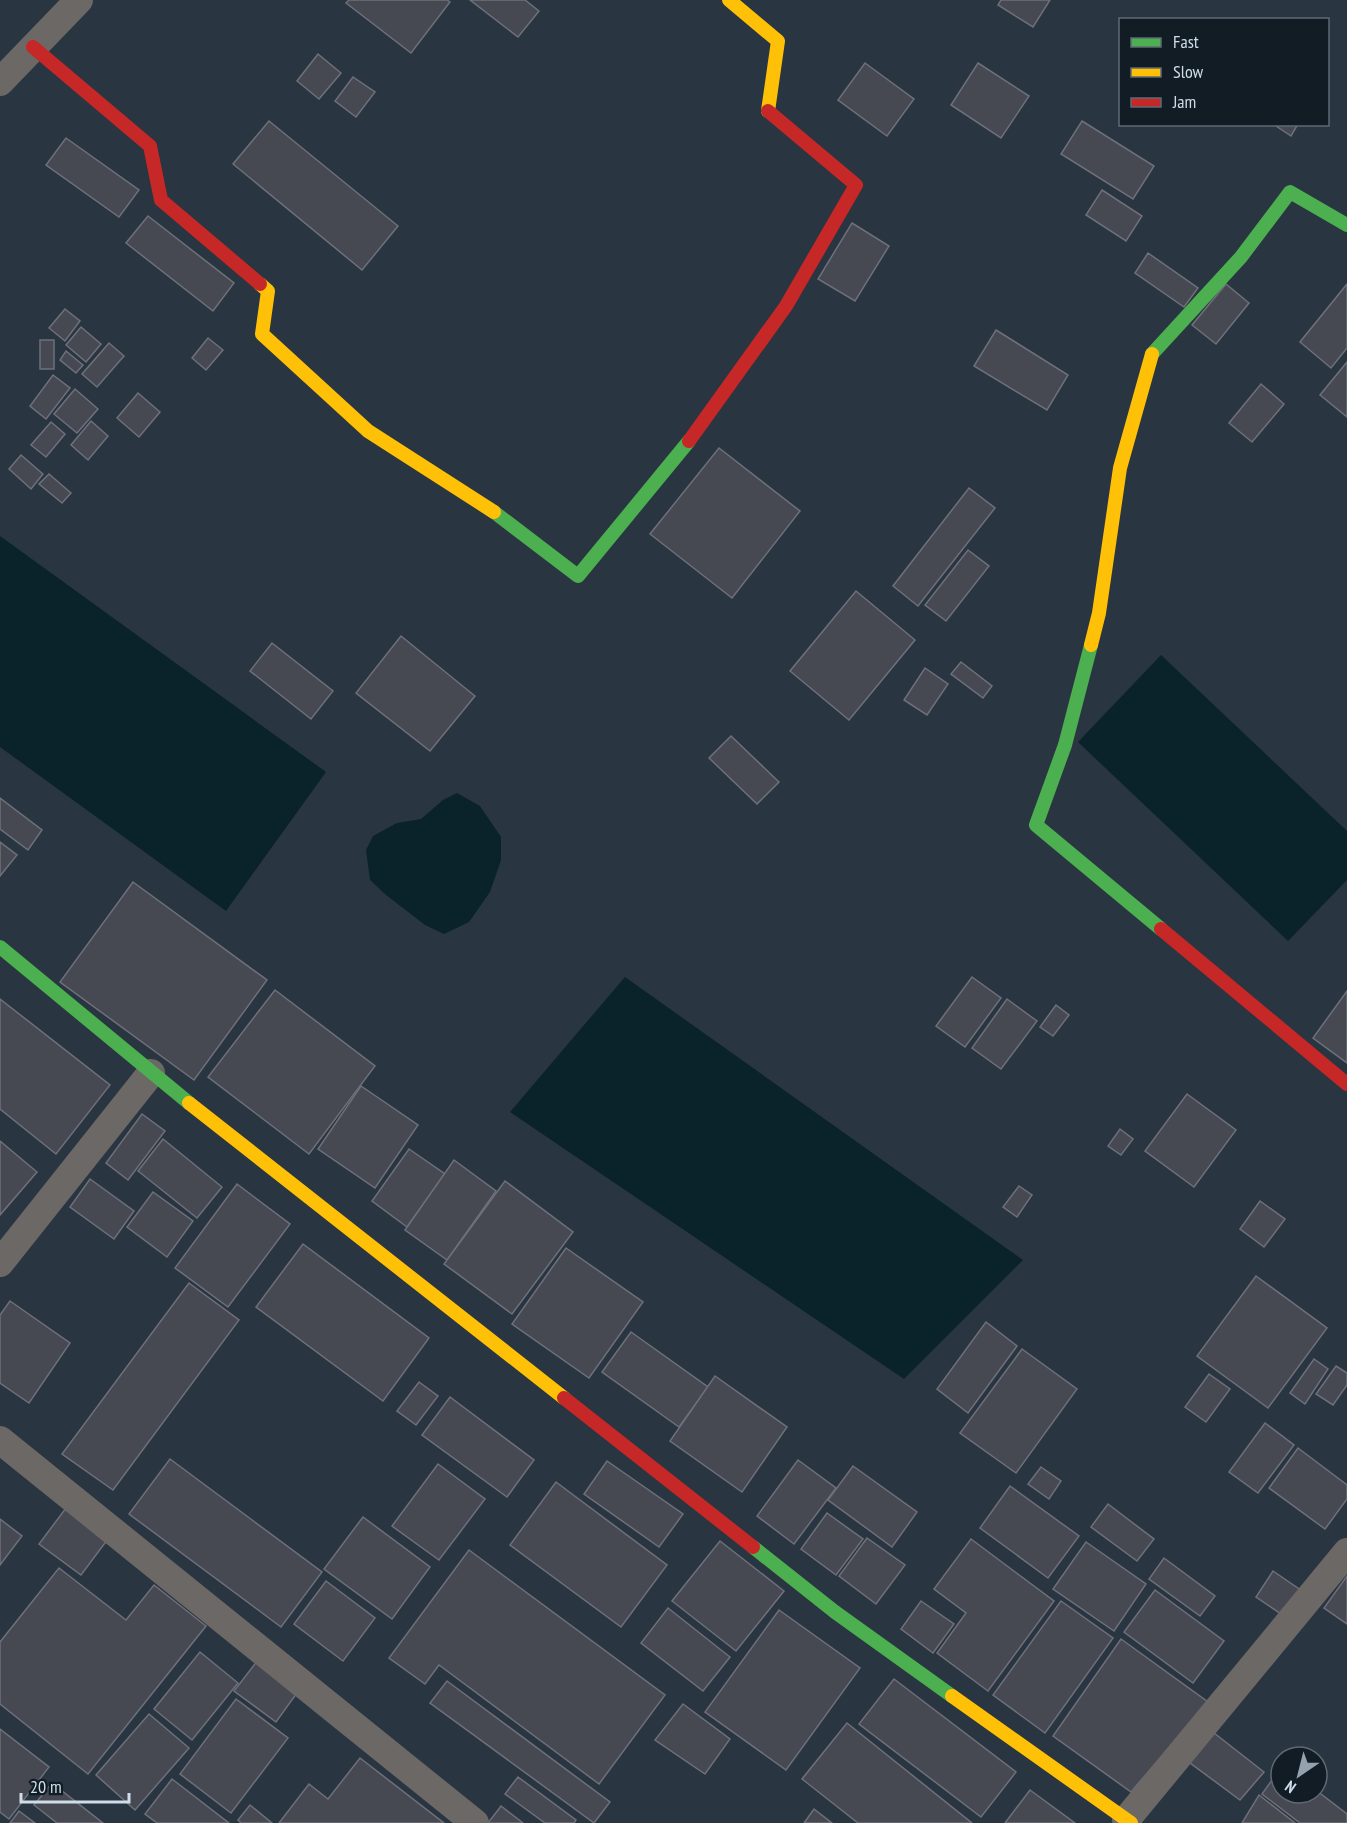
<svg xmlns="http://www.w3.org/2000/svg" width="1347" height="1823" viewBox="0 0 1347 1823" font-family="'PT Sans Narrow',sans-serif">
<rect width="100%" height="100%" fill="#293540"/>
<g fill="#0a232a">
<polygon points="0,536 326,772 226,911 0,747"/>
<polygon points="1161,655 1347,831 1347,880 1288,941 1078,742"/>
<polygon points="457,793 480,806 501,837 501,860 490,892 469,922 444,934 425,925 386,895 370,880 366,850 373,836 397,823 421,819 443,800"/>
<polygon points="625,977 1023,1260 904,1379 510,1112"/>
</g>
<g fill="#464852" stroke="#6e707b" stroke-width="1.5">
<polygon points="349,0 447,0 450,2 411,53 346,3"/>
<polygon points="470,0 525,0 539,11 518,37"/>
<polygon points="1001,0 1050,0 1033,27 998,5"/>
<polygon points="318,54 341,73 319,99 297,81"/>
<polygon points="865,63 914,99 887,136 838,100"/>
<polygon points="978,63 1029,96 1001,138 951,105"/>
<polygon points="353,77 375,92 356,117 335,101"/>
<polygon points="269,121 398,226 362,270 233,164"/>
<polygon points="1082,121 1154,166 1133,199 1061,154"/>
<polygon points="1273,124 1298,124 1291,136"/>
<polygon points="66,138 139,190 119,217 46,165"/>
<polygon points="1102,190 1142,216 1126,241 1086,215"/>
<polygon points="148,216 234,283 213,311 126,243"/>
<polygon points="852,223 889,246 855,301 818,279"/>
<polygon points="1148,253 1198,288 1184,307 1135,273"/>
<polygon points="1226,284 1249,303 1216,344 1192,325"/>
<polygon points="1347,284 1347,348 1331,368 1300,342"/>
<polygon points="65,309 80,321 65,341 49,328"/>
<polygon points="81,327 101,344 86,362 66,345"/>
<polygon points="996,330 1068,375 1047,410 974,366"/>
<polygon points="208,338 223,350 206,370 192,358"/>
<rect x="40" y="340" width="14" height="29"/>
<polygon points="109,343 124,356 97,387 82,374"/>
<polygon points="66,351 83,365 76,373 60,360"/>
<polygon points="1347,362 1347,417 1320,395"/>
<polygon points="53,375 70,388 46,419 30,406"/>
<polygon points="1261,384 1284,404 1252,442 1229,423"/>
<polygon points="75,389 98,409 77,433 54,414"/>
<polygon points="138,393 160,412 139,437 117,418"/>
<polygon points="91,421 108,436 88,460 71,445"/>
<polygon points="51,422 65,434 46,457 31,445"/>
<polygon points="719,448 800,511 732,598 650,534"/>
<polygon points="21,455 43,474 31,489 9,469"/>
<polygon points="49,474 71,493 62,503 39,484"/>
<polygon points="969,488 995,508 918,606 893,586"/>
<polygon points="968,550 989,566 946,621 925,605"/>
<polygon points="856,591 915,640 849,720 790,671"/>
<polygon points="401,636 475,696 430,751 356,693"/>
<polygon points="272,643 333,691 311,719 250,671"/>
<polygon points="961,662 992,686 983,698 951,674"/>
<polygon points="925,668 948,684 927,715 904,700"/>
<polygon points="731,736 779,782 757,804 709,758"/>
<polygon points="0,798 42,830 28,850 0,829"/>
<polygon points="0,842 17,855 0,876"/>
<polygon points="133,882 267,980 194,1080 60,982"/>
<polygon points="972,977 1001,998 965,1047 936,1026"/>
<polygon points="275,990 375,1066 309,1154 208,1077"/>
<polygon points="1347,991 1347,1063 1313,1038"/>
<polygon points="0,999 110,1085 56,1154 0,1109"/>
<polygon points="1007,999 1037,1021 1001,1069 972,1048"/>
<polygon points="1056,1005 1069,1015 1053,1036 1040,1027"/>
<polygon points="361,1086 418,1125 375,1188 318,1149"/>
<polygon points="1187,1094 1236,1130 1194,1187 1145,1151"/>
<polygon points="142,1114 165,1131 128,1180 106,1163"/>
<polygon points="1120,1129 1133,1139 1121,1155 1108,1146"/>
<polygon points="163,1139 222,1187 197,1218 138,1171"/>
<polygon points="0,1141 37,1172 0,1215"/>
<polygon points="409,1149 445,1174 407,1227 372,1201"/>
<polygon points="454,1160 496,1191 447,1260 405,1230"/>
<polygon points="90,1179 134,1211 114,1239 70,1207"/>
<polygon points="505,1181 573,1232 512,1314 444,1264"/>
<polygon points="237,1184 290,1224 228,1307 175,1268"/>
<polygon points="1019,1186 1032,1195 1017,1217 1003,1207"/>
<polygon points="153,1192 193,1221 167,1257 127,1227"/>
<polygon points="1260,1201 1285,1219 1264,1247 1240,1229"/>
<polygon points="303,1244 429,1338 383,1401 256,1307"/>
<polygon points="566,1248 643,1302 589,1378 512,1324"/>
<polygon points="1256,1276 1327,1328 1268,1408 1197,1356"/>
<polygon points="189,1283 239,1320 113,1490 62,1454"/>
<polygon points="10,1301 70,1343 29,1403 0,1383 0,1315"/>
<polygon points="986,1322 1017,1346 968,1413 937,1389"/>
<polygon points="631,1332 708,1387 679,1427 602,1372"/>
<polygon points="1022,1349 1077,1389 1016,1473 960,1433"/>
<polygon points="1314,1359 1328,1369 1305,1404 1290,1393"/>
<polygon points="1336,1366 1347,1373 1347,1385 1333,1405 1316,1394"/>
<polygon points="1209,1374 1230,1389 1206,1422 1185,1407"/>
<polygon points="715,1376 787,1427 742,1492 670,1441"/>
<polygon points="419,1382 438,1396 416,1425 397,1411"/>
<polygon points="450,1397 534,1460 507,1497 422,1435"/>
<polygon points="1265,1423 1294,1445 1258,1493 1229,1472"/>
<polygon points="1298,1448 1347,1485 1347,1499 1325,1529 1269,1488"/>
<polygon points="170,1459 322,1572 281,1627 129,1514"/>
<polygon points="798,1460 836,1488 794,1544 757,1516"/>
<polygon points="607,1461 683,1514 659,1547 584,1494"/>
<polygon points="438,1464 485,1499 439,1560 392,1526"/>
<polygon points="853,1466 917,1512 892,1547 828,1500"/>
<polygon points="1041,1467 1061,1481 1049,1499 1028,1484"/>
<polygon points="556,1482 667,1565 621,1627 510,1545"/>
<polygon points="1010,1486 1079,1536 1048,1578 980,1528"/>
<polygon points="1108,1504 1154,1539 1137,1561 1091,1527"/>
<polygon points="66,1508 108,1539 81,1575 39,1544"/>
<polygon points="827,1513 863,1539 836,1575 801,1549"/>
<polygon points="363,1517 430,1567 392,1619 324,1569"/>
<polygon points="0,1519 22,1536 0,1565"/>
<polygon points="867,1538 905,1565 876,1604 839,1576"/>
<polygon points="971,1539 1054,1601 988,1691 937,1653 966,1613 934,1589"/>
<polygon points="720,1541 784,1591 736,1651 672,1601"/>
<polygon points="1086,1542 1146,1584 1114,1631 1053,1589"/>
<polygon points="469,1550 665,1695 599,1784 439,1665 425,1684 389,1658"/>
<polygon points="1164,1558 1215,1596 1200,1616 1149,1579"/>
<polygon points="59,1568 126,1620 154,1585 206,1626 88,1774 0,1704 0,1642"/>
<polygon points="1273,1571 1302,1591 1284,1616 1256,1597"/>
<polygon points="1347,1576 1347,1624 1324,1608"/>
<polygon points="326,1581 375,1618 343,1661 294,1624"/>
<polygon points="1155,1590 1224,1641 1193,1683 1124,1632"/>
<polygon points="921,1601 954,1624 933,1653 901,1629"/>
<polygon points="1061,1601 1113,1638 1045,1733 993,1695"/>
<polygon points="668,1608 730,1657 703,1691 641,1643"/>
<polygon points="779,1610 860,1668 786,1770 705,1712"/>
<polygon points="1121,1639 1208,1702 1131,1792 1053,1736"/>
<polygon points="200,1652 238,1683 192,1740 154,1709"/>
<polygon points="261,1656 302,1686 276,1722 234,1691"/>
<polygon points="894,1679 1016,1772 981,1817 859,1724"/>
<polygon points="447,1681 610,1802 594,1823 430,1703"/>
<polygon points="236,1699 288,1738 231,1813 180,1774"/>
<polygon points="683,1704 730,1739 705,1774 655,1740"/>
<polygon points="149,1714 189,1748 135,1810 96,1775"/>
<polygon points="847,1723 972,1823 858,1823 802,1779"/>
<polygon points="0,1729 49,1767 9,1819 0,1812"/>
<polygon points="1209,1729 1264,1772 1240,1800 1186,1760"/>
<polygon points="360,1758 444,1823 279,1823 309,1784 328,1799"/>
<polygon points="518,1777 576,1820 574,1823 545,1823 505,1794"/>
<polygon points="172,1779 229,1823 157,1823 145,1814"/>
<polygon points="1272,1780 1281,1787 1281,1793 1317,1793 1317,1791 1347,1814 1347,1823 1300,1823 1262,1794"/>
<polygon points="52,1783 103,1823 57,1823 34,1805"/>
<polygon points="1030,1790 1075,1823 1005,1823"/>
<polygon points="1259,1795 1295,1823 1242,1823"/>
<polygon points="250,1805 272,1823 241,1823 238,1820"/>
<polygon points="501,1806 523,1823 488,1823"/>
<polygon points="814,1809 832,1823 804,1823"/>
<polygon points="19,1811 35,1823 10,1823"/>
</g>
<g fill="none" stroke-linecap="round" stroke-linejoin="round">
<g stroke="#6c6865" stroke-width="28">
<polyline points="0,82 79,0"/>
<polyline points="0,1263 151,1073"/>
<polyline points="0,1440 475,1823"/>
<polyline points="1126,1820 1347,1552"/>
</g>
<g stroke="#4caf50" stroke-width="14">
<polyline points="1152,354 1241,257 1290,192 1347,225"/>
<polyline points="494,512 578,576 689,441"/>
<polyline points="1091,645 1065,745 1036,825 1161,929"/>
<polyline points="0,947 189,1103"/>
<polyline points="753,1547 835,1612 952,1696"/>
</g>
<g stroke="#ffc107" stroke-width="14">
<polyline points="729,0 778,41 768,111"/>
<polyline points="260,284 268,291 262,334 368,431 494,512"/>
<polyline points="1091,645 1099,613 1120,468 1152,354"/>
<polyline points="189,1103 564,1398"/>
<polyline points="952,1696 1131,1823"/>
</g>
<g stroke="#c62828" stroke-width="14">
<polyline points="33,47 150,146 161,200 260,284"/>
<polyline points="689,441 786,306 856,185 768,111"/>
<polyline points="1161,929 1347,1084"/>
<polyline points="564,1398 753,1547"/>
</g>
</g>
<rect x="1119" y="18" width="210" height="108" fill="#121c25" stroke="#5e6974" stroke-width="1.5"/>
<rect x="1131" y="38" width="30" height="9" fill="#4caf50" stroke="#5e6974" stroke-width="1.5"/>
<text x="1173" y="48" font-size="18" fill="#cfddea">Fast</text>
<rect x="1131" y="68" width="30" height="9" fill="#ffc107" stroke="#5e6974" stroke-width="1.5"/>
<text x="1173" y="78" font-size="18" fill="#cfddea">Slow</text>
<rect x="1131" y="98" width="30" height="9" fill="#c62828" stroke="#5e6974" stroke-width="1.5"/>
<text x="1173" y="108" font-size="18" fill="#cfddea">Jam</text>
<g transform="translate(1299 1775) rotate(215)"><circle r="28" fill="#121c25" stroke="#5e6974" stroke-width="1.5"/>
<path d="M0-4.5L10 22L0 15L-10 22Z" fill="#95a2ae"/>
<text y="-9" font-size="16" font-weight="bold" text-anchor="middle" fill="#cfddea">N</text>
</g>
<path d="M21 1793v9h108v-9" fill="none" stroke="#cfddea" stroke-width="3"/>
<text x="30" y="1793" font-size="18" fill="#cfddea" stroke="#121c25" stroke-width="4.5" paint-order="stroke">20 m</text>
</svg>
